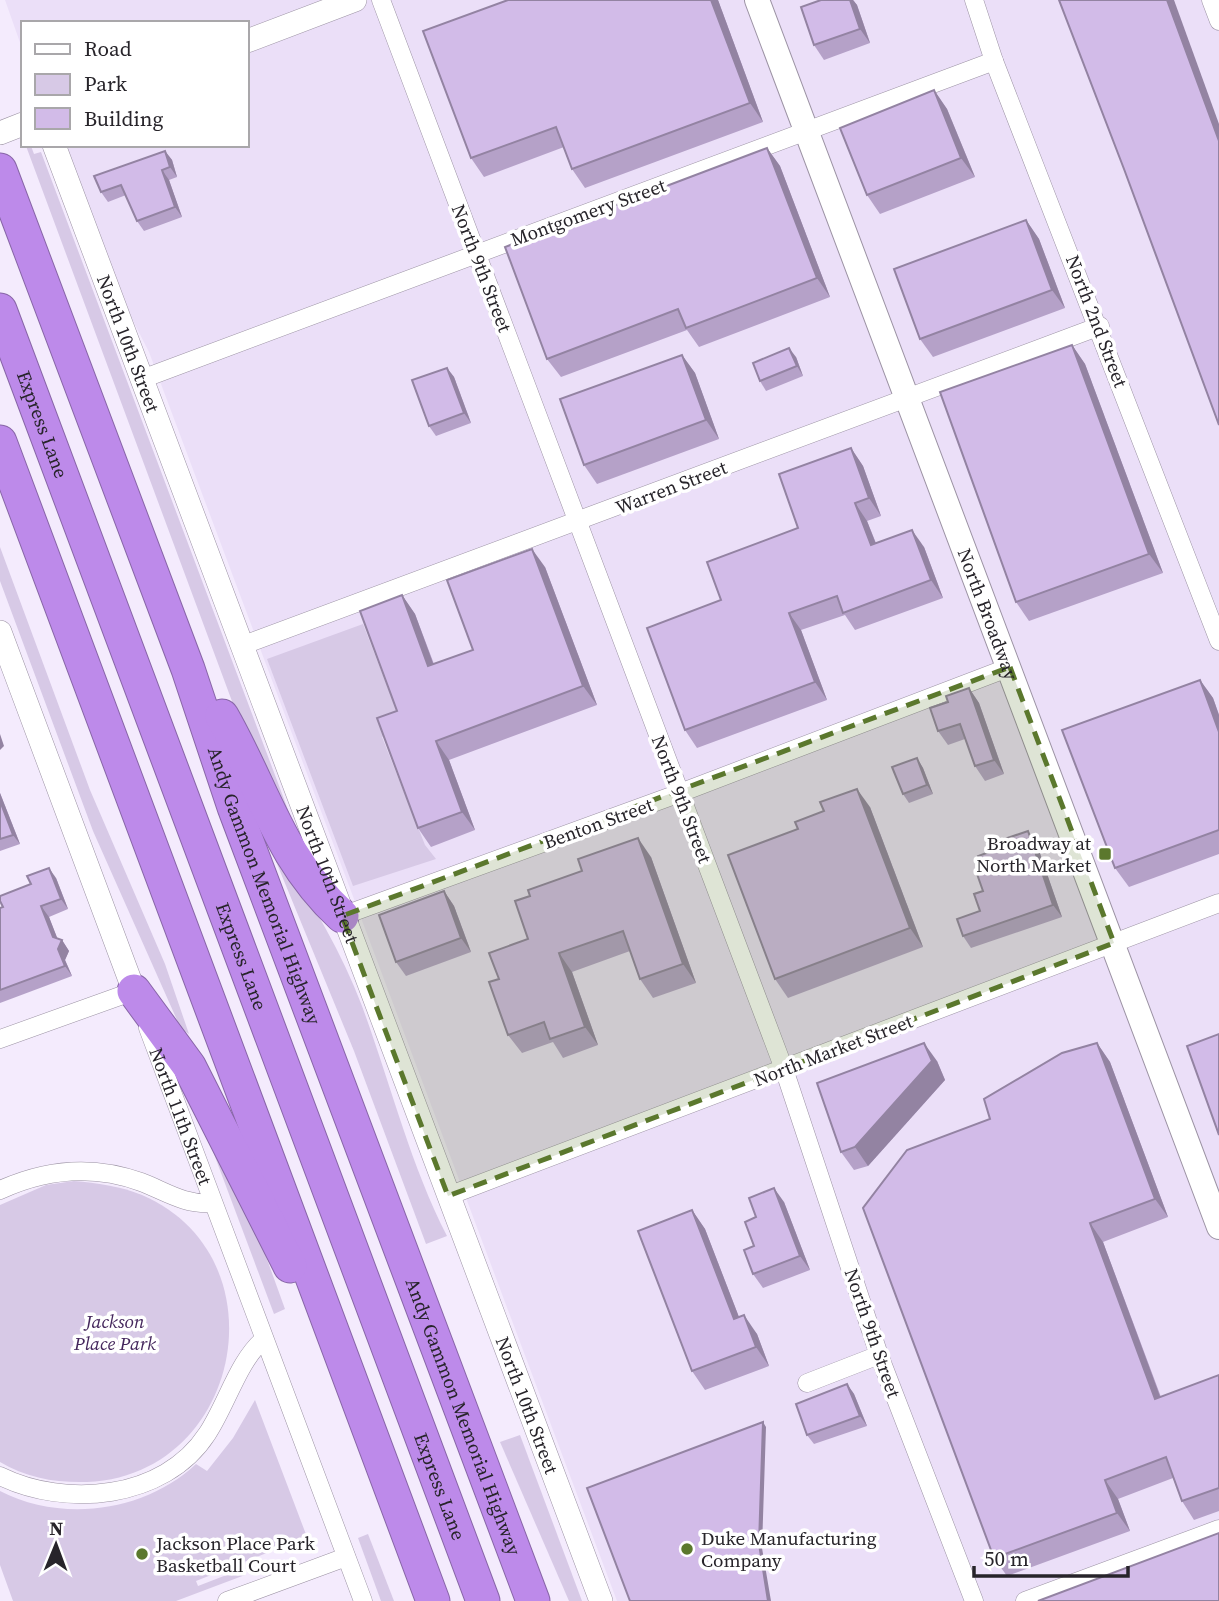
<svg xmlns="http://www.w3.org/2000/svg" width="1219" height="1601" viewBox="0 0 1219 1601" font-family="'Source Serif 4',serif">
<rect width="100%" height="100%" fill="#f4ebfd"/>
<polygon fill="#ebdff8" points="5,0 1219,0 1219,1601 617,1601 149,352 81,219 55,145 247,145 247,23 23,23 23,51"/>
<g fill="#d7c9e6">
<polygon points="26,146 31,146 34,154 41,152 293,823 259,774"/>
<polygon points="0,547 90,790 165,964 189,1034 181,1029 93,831 0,581"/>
<polygon points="363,624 403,727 382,737 425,845 436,859 353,886 267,659"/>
<path d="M282,855C312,903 342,953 362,1006C390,1082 410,1164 447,1236L426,1244L354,1051L275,859Z"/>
<polygon points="194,1101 251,1215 285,1309 274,1314"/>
<path d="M74,1181C97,1183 120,1186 142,1195C284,1256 243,1475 87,1482C57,1483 26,1478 0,1462V1205L46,1185Z"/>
<path d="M255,1400L307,1537L196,1581L198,1586L242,1569L245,1575L176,1601H13L0,1565V1491C62,1523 145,1512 196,1464L207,1471L233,1438Z"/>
<polygon points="520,1435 582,1601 569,1601 500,1442"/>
<polygon points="368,1534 394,1601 381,1601 358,1538"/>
</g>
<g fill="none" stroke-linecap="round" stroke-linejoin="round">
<defs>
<g id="minor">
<polyline points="381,0 784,1069 879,1355 974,1601"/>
<polyline points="974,0 994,61 1219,641"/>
<polyline points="1211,0 1219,21"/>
<polyline points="142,379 994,61"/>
<polyline points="241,646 1100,326"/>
<polyline points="342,916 680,793 1010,667"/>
<path id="s1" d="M148,1028L363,1601"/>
<polyline points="0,1039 134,991 137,998"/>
<path d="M0,1190C46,1169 92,1164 141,1182C165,1191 184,1205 212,1203"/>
<polyline points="448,1196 1219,903"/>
<polyline points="807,1383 879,1355"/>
<path d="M0,1476C65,1508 164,1500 207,1434C227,1404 238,1361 264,1339"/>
<polyline points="227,1601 346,1557"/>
<polyline points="1025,1601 1219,1529"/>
</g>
<g id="tertiary">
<polyline points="247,41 355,0"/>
<polyline points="0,133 23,124"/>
<path id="s2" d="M54,145L601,1601"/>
<polyline points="0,632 134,991"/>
</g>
<g id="secondary">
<path id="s3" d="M757,0L1219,1227"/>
</g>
<g id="motorway">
<path id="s4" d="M0,170L188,669L234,807L533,1601"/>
<path id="s5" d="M0,310L483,1601"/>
<polyline points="0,442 433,1601"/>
<path d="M222,716C263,787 279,858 342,916"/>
<polyline points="134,991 189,1066 290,1266"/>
</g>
</defs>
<use href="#minor" stroke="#9c93a4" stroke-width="19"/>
<use href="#tertiary" stroke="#9c93a4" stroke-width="24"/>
<use href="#secondary" stroke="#9c93a4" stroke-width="26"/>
<use href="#motorway" stroke="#8866a7" stroke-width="35"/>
<use href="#minor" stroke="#fff" stroke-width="18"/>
<use href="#tertiary" stroke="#fff" stroke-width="23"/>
<use href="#secondary" stroke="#fff" stroke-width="24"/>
<use href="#motorway" stroke="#bd8aea" stroke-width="33"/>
</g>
<g fill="#b5a1c8">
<polygon points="508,0 718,0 763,122 585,188 572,169 564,147 484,177 471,158"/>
<polygon points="821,0 853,0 857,5 870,43 824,60 814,45"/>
<polygon points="934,90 947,109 975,177 880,214 867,195"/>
<polygon points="767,148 780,166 830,297 699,347 687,330 561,377 547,359"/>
<polygon points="165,151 172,160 177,177 169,180 182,217 144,231 137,221 126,195 108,202 101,192"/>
<polygon points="1026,220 1039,239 1065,308 933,357 920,339"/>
<polygon points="1072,345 1085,364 1163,573 1029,621 1016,602"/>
<polygon points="682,355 695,373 719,439 597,484 584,465"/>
<polygon points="796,357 803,376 766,391 760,381"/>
<polygon points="447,368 454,377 471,423 436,436 429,426"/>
<polygon points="851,448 863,466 881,516 867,521 876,543 924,547 943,598 855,630 845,615 801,630 827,700 697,748 685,730 721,600 798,528"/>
<polygon points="545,567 597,705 449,760 475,830 431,847 418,828 397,711 402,595 415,614 434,664 473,650"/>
<polygon points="1200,680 1213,698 1219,715 1219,854 1129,887 1115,868"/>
<polygon points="969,688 979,703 1004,774 985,781 975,766 965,739 948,745 938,731 948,702"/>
<polygon points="917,758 923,768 933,794 909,803 903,794"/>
<polygon points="0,793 20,844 0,851"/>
<polygon points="870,807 923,947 788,998 775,979"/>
<polygon points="1036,842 1062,917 971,948 963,936 980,911 983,891 983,872"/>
<polygon points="651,857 696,983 653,998 640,979 630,951 572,972 598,1045 563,1058 553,1042 522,1053 508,1035 499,979 528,939 530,896"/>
<polygon points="56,878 68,909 49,917 57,938 62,940 69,951 65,960 72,976 0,1003 0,908"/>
<polygon points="444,891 454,906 471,952 406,976 396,962"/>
<polygon points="1097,1043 1110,1062 1168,1217 1103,1242 1161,1397 1219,1375 1219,1511 1194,1520 1182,1501 1173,1478 1118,1499 1130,1531 1007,1576 994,1558"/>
<polygon points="937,1061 945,1080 868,1166 854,1170 841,1152"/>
<polygon points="784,1202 810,1270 763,1288 753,1274 756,1217"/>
<polygon points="692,1210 705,1229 739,1317 757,1334 769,1366 705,1390 692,1371"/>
<polygon points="847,1384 854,1394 867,1426 814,1444 807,1435"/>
</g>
<g fill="#9383a2">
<polygon points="711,0 718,0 763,122 750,103"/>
<polygon points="850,0 853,0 857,5 870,43 860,29"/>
<polygon points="1167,0 1174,0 1219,124 1219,141"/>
<polygon points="934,90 947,109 975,177 961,158"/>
<polygon points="767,148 780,166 830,297 817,278"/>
<polygon points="165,151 172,160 177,177 170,167"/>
<polygon points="162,170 169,180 182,217 175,207"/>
<polygon points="1026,220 1039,239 1065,308 1052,290"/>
<polygon points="1072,345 1085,364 1163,573 1149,554"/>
<polygon points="789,348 796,357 803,376 797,366"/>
<polygon points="682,355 695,373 719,439 706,420"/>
<polygon points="447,368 454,377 471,423 464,413"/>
<polygon points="851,448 863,466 881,516 869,498"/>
<polygon points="855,503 867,521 883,562 871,545"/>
<polygon points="912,530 924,547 943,598 931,580"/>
<polygon points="532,549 545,567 597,705 583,686"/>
<polygon points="402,595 415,614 441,685 428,666"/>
<polygon points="789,613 801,630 827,700 815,682"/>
<polygon points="1200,680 1213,698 1219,715 1219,732"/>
<polygon points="969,688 979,703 1004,774 994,760"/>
<polygon points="0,734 4,746 0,750"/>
<polygon points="436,741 449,760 475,830 462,812"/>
<polygon points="917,758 923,768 933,794 927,785"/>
<polygon points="857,789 870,807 923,947 910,928"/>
<polygon points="0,793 20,844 13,835 0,801"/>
<polygon points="1028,831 1036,842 1062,917 1053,905"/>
<polygon points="638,838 651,857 696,983 683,964"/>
<polygon points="49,868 56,878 68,909 61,899"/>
<polygon points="444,891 454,906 471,952 461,938"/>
<polygon points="41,906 49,917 60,945 62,940 69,951 65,960 72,976 65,966"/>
<polygon points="559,953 572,972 598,1045 585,1027"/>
<polygon points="924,1043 937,1061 945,1080 868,1166 855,1147"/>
<polygon points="1097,1043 1110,1062 1168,1217 1155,1199"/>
<polygon points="774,1188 784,1202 810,1270 800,1256"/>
<polygon points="692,1210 705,1229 747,1338 734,1319"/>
<polygon points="1090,1223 1103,1242 1168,1418 1155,1399"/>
<polygon points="744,1315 757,1334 769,1366 756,1347"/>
<polygon points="847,1384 854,1394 867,1426 860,1416"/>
<polygon points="763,1422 766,1427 762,1548 771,1601 768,1601 759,1544"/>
<polygon points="1105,1480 1118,1499 1130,1531 1117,1513"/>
</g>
<g fill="#d2bbe8" stroke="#9383a2" stroke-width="2">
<polygon points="508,0 711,0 750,103 572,169 556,127 471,158 423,31"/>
<polygon points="821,0 850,0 860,29 814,45 801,7"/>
<polygon points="1059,0 1167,0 1219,141 1219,425 1124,169"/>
<polygon points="934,90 961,158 867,195 840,128"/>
<polygon points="767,148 817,278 686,328 678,309 547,359 505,247"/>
<polygon points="165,151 170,167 162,170 175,207 137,221 121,185 101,192 94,176"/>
<polygon points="1026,220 1052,290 920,339 894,269"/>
<polygon points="1072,345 1149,554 1016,602 940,392"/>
<polygon points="789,348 797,366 760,381 753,363"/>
<polygon points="682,355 706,420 584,465 560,399"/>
<polygon points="447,368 464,413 429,426 412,380"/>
<polygon points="851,448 869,498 855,503 871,545 912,530 931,580 843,613 837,596 789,613 815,682 685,730 647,628 721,600 707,562 798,528 779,474"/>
<polygon points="532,549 583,686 436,741 462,812 418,828 377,718 397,711 360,611 402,595 428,666 473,650 447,580"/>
<polygon points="1200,680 1219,732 1219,830 1115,868 1062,730"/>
<polygon points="969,688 994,760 975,766 960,724 938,731 930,708 948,702 946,696"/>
<polygon points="917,758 927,785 903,794 892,767"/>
<polygon points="857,789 910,928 775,979 728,855 798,829 795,822 824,811 820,802"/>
<polygon points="0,801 13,835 0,839"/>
<polygon points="1028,831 1053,905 963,936 957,919 980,911 974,894 983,891 977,874 983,872 978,856 992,851 990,844"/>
<polygon points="638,838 683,964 640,979 623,931 559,953 585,1027 550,1039 544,1022 508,1035 489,982 499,979 489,953 528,939 515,901 530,896 528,890 582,871 578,859"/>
<polygon points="49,868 61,899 41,906 53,937 62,940 58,949 65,966 0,990 0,908 3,907 0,901 0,896 31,884 27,876"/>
<polygon points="444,891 461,938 396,962 379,915"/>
<polygon points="1219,1034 1219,1135 1187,1046"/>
<polygon points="924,1043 932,1061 855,1147 841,1152 817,1083"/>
<polygon points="1097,1043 1155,1199 1090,1223 1155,1399 1219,1375 1219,1488 1182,1501 1166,1457 1105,1480 1117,1513 994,1558 863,1208 907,1150 990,1119 984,1099 1062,1053"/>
<polygon points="774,1188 800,1256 753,1274 744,1250 754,1246 745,1222 756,1217 749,1198"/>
<polygon points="692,1210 734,1319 744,1315 756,1347 692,1371 638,1231"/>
<polygon points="847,1384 860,1416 807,1435 796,1404"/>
<polygon points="763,1422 759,1544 768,1601 630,1601 587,1488"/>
<polygon points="1219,1533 1219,1601 1038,1601"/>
</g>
<path fill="#5b782d" fill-opacity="0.2" stroke="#5b782d" stroke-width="5" stroke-dasharray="14 9" stroke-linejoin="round" d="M1010,667L1114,943L448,1196L342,916Z"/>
<g fill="#5b782d" stroke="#fff" stroke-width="2.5">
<rect x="1098" y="847" width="14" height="14" rx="3.5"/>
<circle cx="687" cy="1549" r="7"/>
<circle cx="142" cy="1554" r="7"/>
</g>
<g text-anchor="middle" stroke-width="7" stroke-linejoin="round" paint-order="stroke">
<g font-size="19" fill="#27242a" stroke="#fff">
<text transform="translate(588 212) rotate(-20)" y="7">Montgomery Street</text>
<text transform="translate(482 268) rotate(69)" y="7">North 9th Street</text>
<text transform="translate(1097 321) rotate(69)" y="7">North 2nd Street</text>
<text dy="7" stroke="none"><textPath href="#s2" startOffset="212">North 10th Street</textPath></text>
<text dy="7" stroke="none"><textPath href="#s5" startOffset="122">Express Lane</textPath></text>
<text transform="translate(671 487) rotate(-21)" y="7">Warren Street</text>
<text dy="7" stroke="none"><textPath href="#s3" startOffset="656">North Broadway</textPath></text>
<text transform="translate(682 799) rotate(69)" y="7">North 9th Street</text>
<text transform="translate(598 823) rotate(-20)" y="7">Benton Street</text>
<text dy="7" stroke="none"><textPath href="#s2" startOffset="779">North 10th Street</textPath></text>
<text dy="7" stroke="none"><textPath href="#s4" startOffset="763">Andy Gammon Memorial Highway</textPath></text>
<text dy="7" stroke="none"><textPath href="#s5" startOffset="690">Express Lane</textPath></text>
<text transform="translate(833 1050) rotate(-21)" y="7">North Market Street</text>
<text dy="7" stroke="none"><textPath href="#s1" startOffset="94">North 11th Street</textPath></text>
<text transform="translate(873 1333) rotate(71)" y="7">North 9th Street</text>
<text dy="7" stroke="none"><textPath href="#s2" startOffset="1346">North 10th Street</textPath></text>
<text dy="7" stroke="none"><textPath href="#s4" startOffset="1330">Andy Gammon Memorial Highway</textPath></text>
<text dy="7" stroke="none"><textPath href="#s5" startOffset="1256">Express Lane</textPath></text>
</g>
<g font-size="19" fill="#27242a" stroke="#fff" text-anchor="start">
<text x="1091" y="850" text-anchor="end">Broadway at<tspan x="1091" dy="22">North Market</tspan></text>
<text x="701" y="1545">Duke Manufacturing<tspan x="701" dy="22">Company</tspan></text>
<text x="156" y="1550">Jackson Place Park<tspan x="156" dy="22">Basketball Court</tspan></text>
</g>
<g font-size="19" font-style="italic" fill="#44265c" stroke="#fff">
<text x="115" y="1328">Jackson<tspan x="115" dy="22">Place Park</tspan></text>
</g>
</g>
<rect x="21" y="21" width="228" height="126" fill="#ffffff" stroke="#a9a7aa" stroke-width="2"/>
<rect x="35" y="44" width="35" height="10" fill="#ffffff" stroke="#a9a7aa" stroke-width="2"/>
<text x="84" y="56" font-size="21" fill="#27242a">Road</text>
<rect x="35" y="74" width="35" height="21" fill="#d7c9e6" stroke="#a9a7aa" stroke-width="2"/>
<text x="84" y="91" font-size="21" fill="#27242a">Park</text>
<rect x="35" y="108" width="35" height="21" fill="#d2bbe8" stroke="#a9a7aa" stroke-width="2"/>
<text x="84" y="126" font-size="21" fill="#27242a">Building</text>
<g transform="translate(56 1545) rotate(1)" stroke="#ffffff" stroke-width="5" paint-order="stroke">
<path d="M0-5L12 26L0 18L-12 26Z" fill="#27242a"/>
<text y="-10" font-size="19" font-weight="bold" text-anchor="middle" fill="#27242a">N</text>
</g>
<path d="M974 1566v10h154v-10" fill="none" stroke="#27242a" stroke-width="3.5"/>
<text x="984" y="1566" font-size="21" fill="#27242a" stroke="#ffffff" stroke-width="5" paint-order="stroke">50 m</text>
</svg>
